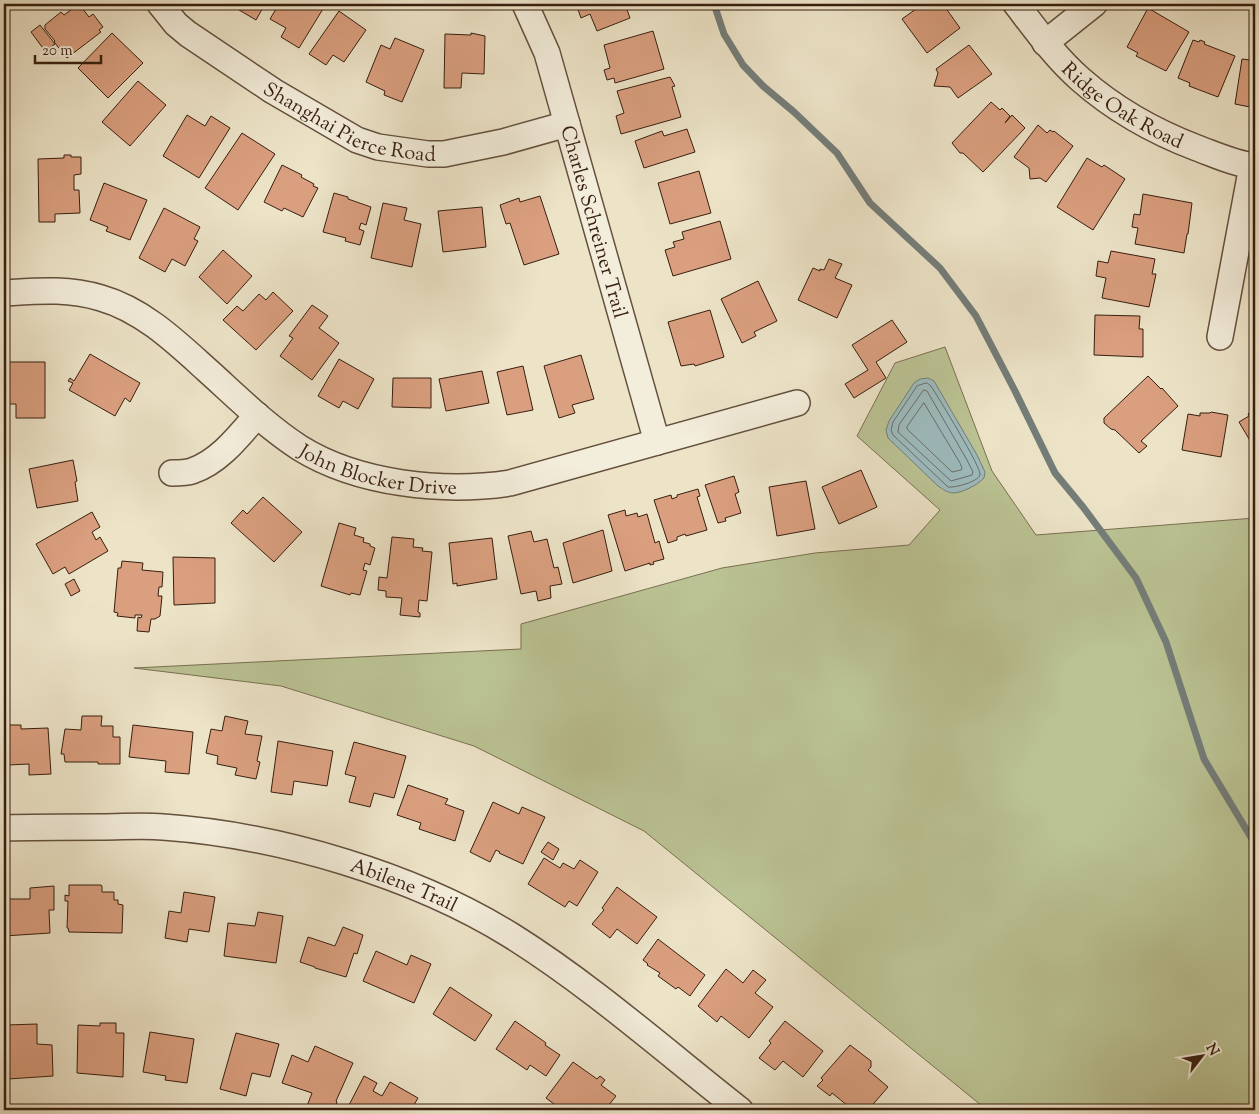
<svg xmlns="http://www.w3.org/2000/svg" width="1259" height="1114" viewBox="0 0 1259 1114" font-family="'Sorts Mill Goudy',serif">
<rect width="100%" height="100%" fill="#ede4c8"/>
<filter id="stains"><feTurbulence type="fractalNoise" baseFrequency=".004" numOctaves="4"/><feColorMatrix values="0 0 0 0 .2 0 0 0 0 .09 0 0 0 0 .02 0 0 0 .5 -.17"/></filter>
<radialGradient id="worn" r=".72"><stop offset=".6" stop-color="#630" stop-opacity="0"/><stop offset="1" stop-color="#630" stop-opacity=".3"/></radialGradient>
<polygon fill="#bbc394" stroke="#797052" points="945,347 992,471 1036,535 1255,518 1255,1110 987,1110 644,831 474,746 281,686 134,668 521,649 521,624 722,568 815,553 909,545 940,510 857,436 895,363"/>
<path fill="#9dbcbf" stroke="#747d79" d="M928,378L934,381L977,455L985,472L984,478C977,485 964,492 954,493C947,493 943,489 938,486L888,438L886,430L889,421L914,383L920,379Z"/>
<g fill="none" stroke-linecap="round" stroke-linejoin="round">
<g stroke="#6a6d67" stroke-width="1">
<path d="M927,383L931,386C938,397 982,468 980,475C978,482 954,488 948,487L893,435L891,430L893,422L917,386Z"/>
<polygon points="924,390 927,391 967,460 973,472 972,475 951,481 898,432 899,425"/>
<polygon points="924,403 960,463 962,468 961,470 952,472 907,429 907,427"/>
</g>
<polyline stroke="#747d79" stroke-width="7" points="714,4 724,34 743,65 763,86 794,112 837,153 870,203 940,268 976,316 1015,391 1055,473 1083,507 1136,578 1166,642 1204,759 1255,844"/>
</g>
<g fill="#da9f7f" stroke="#371e0f">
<polygon points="79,4 89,17 93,14 103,27 99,30 101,32 67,58 54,42 55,41 45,29 45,25 61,12 64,15"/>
<polygon points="237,4 265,4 256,20 234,7"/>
<polygon points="279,4 326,4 299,48 281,37 286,28 270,19"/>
<polygon points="576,4 625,4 630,18 597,31 590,14 581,18"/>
<polygon points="923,4 941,4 944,8 945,7 960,28 927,53 902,19"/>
<polygon points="1148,8 1189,32 1166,71 1136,56 1138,53 1127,47"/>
<polygon points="339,11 366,30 344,62 333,55 326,65 309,54"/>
<polygon points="40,25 55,44 45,51 31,32"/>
<polygon points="653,31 664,69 615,83 614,78 607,80 604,70 610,68 604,45"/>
<polygon points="112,33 143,63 108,98 78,68"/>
<polygon points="471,33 485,36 484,74 462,73 461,88 444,88 445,34 471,35"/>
<polygon points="395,38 424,50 402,102 384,95 385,91 366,82 381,45 390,49"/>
<polygon points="1193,40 1199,42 1200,40 1205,42 1204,44 1235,56 1218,97 1189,86 1190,83 1178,78"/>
<polygon points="969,45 992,74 958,98 950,87 934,86 938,73 936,69"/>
<polygon points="1252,49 1255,49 1255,108 1235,104 1242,59 1250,60"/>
<polygon points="670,77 675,86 672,87 681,117 621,134 616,116 624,113 617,91"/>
<polygon points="138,81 166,105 130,146 102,122"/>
<polygon points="991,102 1000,110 1002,108 1010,116 1005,123 1012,115 1025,128 983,172 963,153 960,153 952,143"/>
<polygon points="187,115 205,126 211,116 230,128 199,178 163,156"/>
<polygon points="1038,125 1047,133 1050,130 1053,132 1054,131 1073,146 1046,182 1040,178 1030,179 1029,168 1014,157"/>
<polygon points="687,129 695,152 644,168 635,141 662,131 664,136"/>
<polygon points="242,133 275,154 238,210 205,188"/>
<polygon points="64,155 71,155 71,157 81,157 81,174 74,175 74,190 79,190 80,213 55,214 55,222 39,222 38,159 64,158"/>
<polygon points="1087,158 1102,167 1104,165 1125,179 1093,230 1057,207"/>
<polygon points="282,165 302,175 301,177 314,184 313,186 318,188 303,217 284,208 282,211 264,202"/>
<polygon points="699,171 711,213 670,224 658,183"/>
<polygon points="104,183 147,200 130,240 106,231 108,227 90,220"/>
<polygon points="334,193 348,197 348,199 371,207 366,225 361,223 359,229 364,231 360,245 345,241 346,238 323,232"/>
<polygon points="1143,194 1192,203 1188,234 1187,234 1184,253 1135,244 1138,228 1132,227 1134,214 1140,215"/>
<polygon points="540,196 559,254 524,265 510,223 506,224 500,205 519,198 520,202"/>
<polygon points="383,203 407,208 404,220 421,224 412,267 371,258"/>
<polygon points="482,207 486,247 443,252 438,211"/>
<polygon points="164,208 200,227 194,239 198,241 185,266 172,259 165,272 139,258"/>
<polygon points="720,221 731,259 673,276 665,250 675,247 673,242 684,239 682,232"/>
<polygon points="223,250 252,276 227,304 199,277"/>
<polygon points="1111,251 1155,259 1152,274 1156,274 1149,307 1102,298 1106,278 1096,276 1098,261 1108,263"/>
<polygon points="829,259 842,264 835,278 852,285 837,318 798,300 813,268 820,271 820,269 824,270"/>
<polygon points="758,281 777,321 754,332 756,336 742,343 721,299"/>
<polygon points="273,292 293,311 256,350 223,320 237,306 243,311 259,294 266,300"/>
<polygon points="312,305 328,316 319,328 339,343 312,380 280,356 293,338 289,336"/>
<polygon points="710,310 724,357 695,366 694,364 681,366 668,322"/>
<polygon points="1095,315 1140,316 1139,329 1143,329 1143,357 1094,355"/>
<polygon points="892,320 907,342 876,362 886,378 854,398 845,384 868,370 852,345"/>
<polygon points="90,354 140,383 130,402 125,398 115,416 69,390 73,383 68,381 70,378 74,381"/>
<polygon points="581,355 594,399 572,405 575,413 559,418 544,366"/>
<polygon points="339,359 374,379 358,409 343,401 339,408 318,396"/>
<polygon points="4,362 45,362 45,418 16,418 16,404 4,404"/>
<polygon points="523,366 533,410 507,415 497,372"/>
<polygon points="482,371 489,403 446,411 439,379"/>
<polygon points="1148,376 1161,389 1162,388 1178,406 1141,441 1147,446 1139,453 1115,430 1111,429 1104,423 1104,418"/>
<polygon points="393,378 431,378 431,408 392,407"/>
<polygon points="1252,411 1254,413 1255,412 1255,449 1239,422 1249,416 1248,414"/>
<polygon points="1211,412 1228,415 1221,457 1182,450 1188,414 1200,416 1200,413 1210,413"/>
<polygon points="73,460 77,481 75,482 78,501 37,508 29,469"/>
<polygon points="861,470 877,507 839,524 822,487"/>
<polygon points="734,476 739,492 735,494 741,513 725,518 726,521 718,523 705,485"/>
<polygon points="806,481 815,529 777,536 769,487"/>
<polygon points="698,489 700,496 697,497 707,530 686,536 685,534 677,537 677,540 668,543 654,500 671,495 672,499 677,497 677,495"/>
<polygon points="263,497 302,532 274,562 231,523 243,510 247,514"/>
<polygon points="625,510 626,516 637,513 638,517 647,514 655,543 659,541 664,559 653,562 654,564 650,565 650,563 625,571 608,515"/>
<polygon points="92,512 100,527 92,532 96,540 100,537 108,551 69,574 65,567 53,574 36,544"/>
<polygon points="339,523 356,528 354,535 364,538 363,542 370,544 370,546 375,548 370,565 365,563 363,570 367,571 360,595 351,593 350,595 321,586"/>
<polygon points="603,530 612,571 573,583 563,543"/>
<polygon points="531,531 534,542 547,539 554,568 558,567 562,584 550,586 551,598 538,601 536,591 521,594 508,536"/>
<polygon points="392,537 414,539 413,547 423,548 422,551 432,552 427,601 419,600 418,612 420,613 420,617 400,615 402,598 386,597 386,591 378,590 379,577 387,578"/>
<polygon points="492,538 497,579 457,586 457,583 453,584 449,543"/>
<polygon points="173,557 215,558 215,603 174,605"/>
<polygon points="122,561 143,563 142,570 163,572 162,587 159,587 158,596 162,596 160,616 155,619 151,619 149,632 137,631 138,617 141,618 142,615 135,615 135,618 117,616 118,613 114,612 118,568 121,568"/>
<polygon points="74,579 80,591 71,596 65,584"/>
<polygon points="82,716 102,716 101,726 113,726 113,737 120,737 120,764 98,764 98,762 65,762 64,754 61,754 65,729 81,730"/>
<polygon points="225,716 248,721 245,734 262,736 257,761 260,762 256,779 235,775 237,768 217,764 218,756 206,753 211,729 222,731"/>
<polygon points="4,725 21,725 21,729 48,728 51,774 29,775 29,764 8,765 8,760 4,760"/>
<polygon points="133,725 193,732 189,774 165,772 166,761 129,757"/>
<polygon points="278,741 333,751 327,786 294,781 292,795 271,792"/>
<polygon points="354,742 406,756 394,798 374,793 370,807 349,802 356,777 345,774"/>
<polygon points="408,785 448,799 445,804 464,811 455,841 419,829 421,823 397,815"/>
<polygon points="493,802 519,814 522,807 545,817 523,864 499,853 500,852 496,850 490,862 470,852"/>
<polygon points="548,842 559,849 553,860 541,852"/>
<polygon points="544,858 560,868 563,863 574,869 580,860 598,872 577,906 569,901 565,907 528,884"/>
<polygon points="69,885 101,885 102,886 102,892 114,892 114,900 118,900 118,904 123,905 122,933 69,932 68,928 67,928 68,901 65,901 65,895 69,896"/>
<polygon points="54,886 54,910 49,910 50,933 4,936 6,899 30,899 30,888"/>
<polygon points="617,887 657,917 637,944 617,929 610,938 592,924 604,910 602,908"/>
<polygon points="184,892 215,897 209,932 189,929 187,942 165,938 169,911 181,913"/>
<polygon points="258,912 283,916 276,963 224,956 228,923 255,926"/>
<polygon points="343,927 363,935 357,954 354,953 346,977 315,968 315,967 300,962 308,937 335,946"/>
<polygon points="658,939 705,975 690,996 678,987 676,989 658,976 660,973 647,965 648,964 643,960"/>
<polygon points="376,951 407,965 411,955 431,964 414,1003 363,981"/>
<polygon points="726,969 743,983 753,970 766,980 755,993 773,1007 749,1038 721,1016 717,1022 698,1006"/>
<polygon points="450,987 492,1015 475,1041 433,1014"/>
<polygon points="515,1021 542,1040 546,1043 545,1045 560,1055 546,1076 530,1065 527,1070 496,1049"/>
<polygon points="785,1021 823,1051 803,1077 783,1061 775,1070 759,1058 771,1043 769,1041"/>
<polygon points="100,1023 116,1023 116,1033 124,1033 123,1077 77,1073 78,1025 100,1026"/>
<polygon points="37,1024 37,1044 52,1045 53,1076 8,1079 6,1025"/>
<polygon points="150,1032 194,1039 187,1083 165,1080 166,1076 143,1072"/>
<polygon points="236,1033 279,1044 270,1077 252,1073 246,1096 220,1089"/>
<polygon points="850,1045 871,1061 871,1067 868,1070 888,1087 868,1110 853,1110 832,1093 830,1096 817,1086 823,1080 821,1078"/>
<polygon points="315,1046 353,1063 336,1101 337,1102 334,1110 318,1110 307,1106 312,1093 282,1083 292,1055 308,1062"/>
<polygon points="573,1062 597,1079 600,1076 605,1080 601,1085 616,1096 605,1110 562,1110 546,1098"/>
<polygon points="364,1076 377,1083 373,1091 382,1096 390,1082 418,1098 411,1110 355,1110 348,1107"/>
</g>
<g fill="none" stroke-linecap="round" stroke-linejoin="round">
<defs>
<g id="minor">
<path id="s1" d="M160,4L176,24L188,34L273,91L357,140L378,147L428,154H444L503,142L567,124"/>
<path id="s2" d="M525,4L547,53L657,442"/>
<path id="s3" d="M1016,4C1036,30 1055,57 1080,79C1114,109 1155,132 1197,148C1216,155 1235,164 1255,166"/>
<polyline points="1045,43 1094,4"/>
<path id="s4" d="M4,293C38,291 67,288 101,298C143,310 176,342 207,370C237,397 266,426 300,448C358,484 443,493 510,483L797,403"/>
<polyline points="1220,337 1252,166"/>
<path d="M172,473C179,473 186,473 192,471C219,462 239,436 257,415"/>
<path id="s5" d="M4,828C36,827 69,827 102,827C122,827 143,825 163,827C278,835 414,875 512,936C593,987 665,1051 740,1110"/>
</g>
</defs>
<use href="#minor" stroke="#64503d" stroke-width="28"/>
<use href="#minor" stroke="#f3eddb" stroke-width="25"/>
</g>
<g text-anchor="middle" stroke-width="4.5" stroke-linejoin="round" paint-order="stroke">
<g font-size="20" fill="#371e0f" stroke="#f3eddb">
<text dy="7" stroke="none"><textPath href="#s3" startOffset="149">Ridge Oak Road</textPath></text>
<text dy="7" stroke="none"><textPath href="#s1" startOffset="228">Shanghai Pierce Road</textPath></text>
<text dy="7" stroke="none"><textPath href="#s2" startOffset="229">Charles Schreiner Trail</textPath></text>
<text dy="7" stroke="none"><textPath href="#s4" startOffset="431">John Blocker Drive</textPath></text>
<text dy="7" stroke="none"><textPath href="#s5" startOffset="408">Abilene Trail</textPath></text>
</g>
</g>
<rect width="1259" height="1114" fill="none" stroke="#ede4c8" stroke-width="20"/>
<rect x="5" y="5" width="1249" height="1104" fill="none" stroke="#371e0f" stroke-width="2.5"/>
<rect x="10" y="10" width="1239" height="1094" fill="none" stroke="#371e0f"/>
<g transform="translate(1202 1056) rotate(59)" stroke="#f3eddb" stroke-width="4" paint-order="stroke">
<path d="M0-4L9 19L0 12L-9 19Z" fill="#371e0f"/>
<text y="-8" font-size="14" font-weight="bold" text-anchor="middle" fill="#371e0f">N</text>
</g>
<path d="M35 55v8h66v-8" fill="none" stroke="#371e0f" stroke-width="2.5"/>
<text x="42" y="55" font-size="15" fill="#371e0f" stroke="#f3eddb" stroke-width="4" paint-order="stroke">20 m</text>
<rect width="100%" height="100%" filter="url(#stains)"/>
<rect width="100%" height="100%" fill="url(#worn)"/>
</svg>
